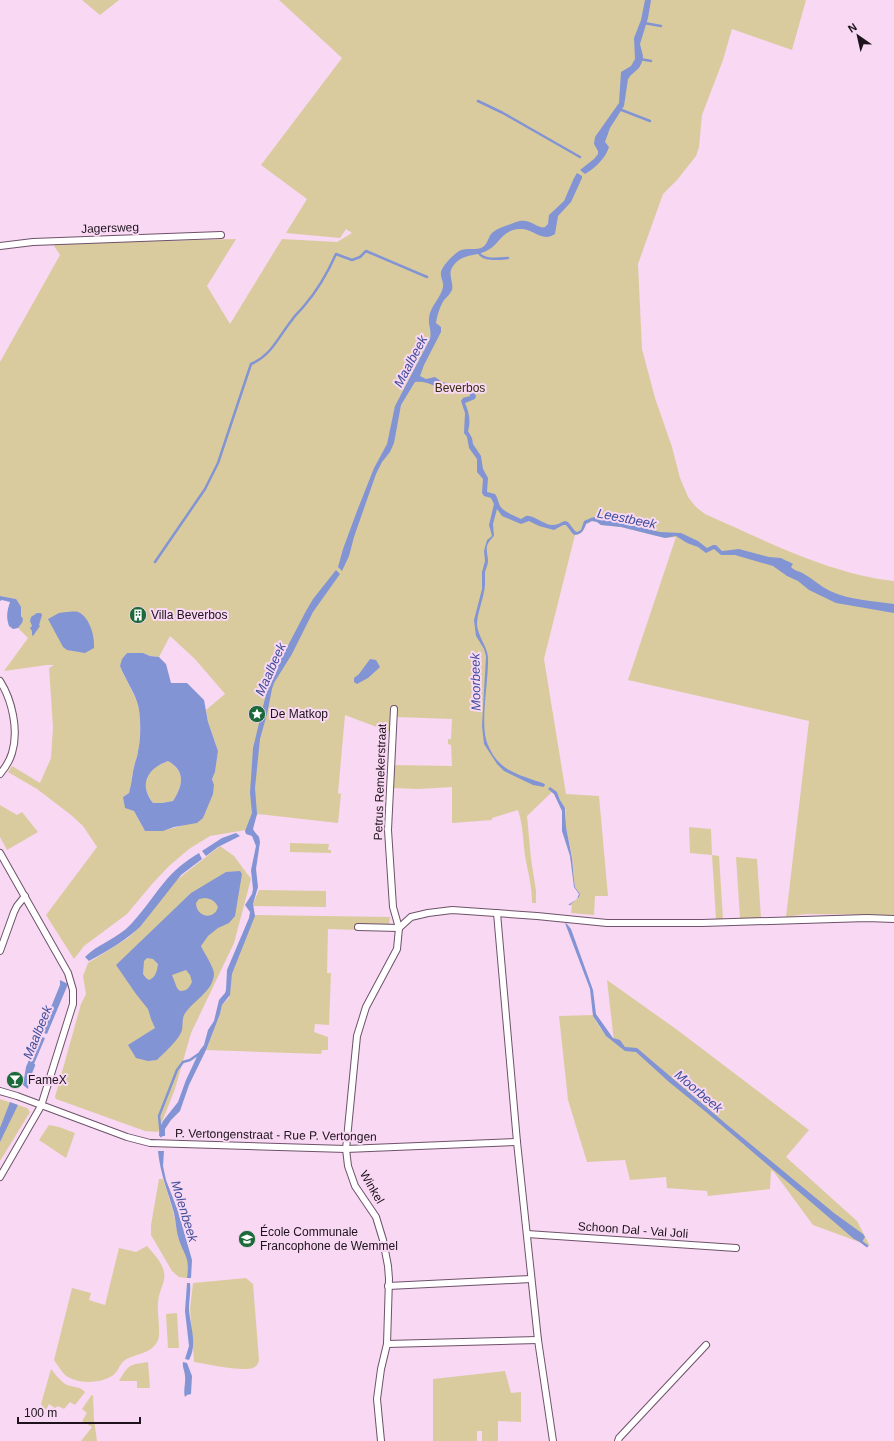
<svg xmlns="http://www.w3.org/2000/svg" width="894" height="1441" viewBox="0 0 894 1441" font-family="Arial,sans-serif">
<rect width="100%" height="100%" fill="#f8d8f3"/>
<g fill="#dacb9e" fill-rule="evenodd">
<polygon points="82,0 119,0 100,15"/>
<path d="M279,0H806L792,50L732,29L723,60L702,115L699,147L696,156L677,180L663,194L638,264L642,349L655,398L672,447L680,478L688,497L696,507L705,514C764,540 829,574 894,581V915L806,914L786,917L809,721L628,680L676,537L665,538L621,527L601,525L597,522L592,521L586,524C584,530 582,534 575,535L544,659L566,794L599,796L608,896H595L594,915L571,913L572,906L570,905L577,899L580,894L575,887L574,880L572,856L566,827V810L560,800L557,792L554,794L552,792L527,816L531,859L536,891V903H532C532,885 528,873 525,856C523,840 523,825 518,810L492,818V820L452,823V787L419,789L392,788L394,765L452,766L451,745L448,744V739H451L452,719L396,717L397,708L392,707L390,732L345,715L338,793L341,794L338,823L258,814L246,830L210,836L189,849L169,866L152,884L127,914L84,946L74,959L46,915L97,847L83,826L71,815L37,789L8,772L12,766L40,783L51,758L53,727L49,668L54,665H47L4,671L28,638L18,628L22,623L21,613L16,599L0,596V362L60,255L53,244L236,239L207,286L230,324L282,239L337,242L352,233L346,229L340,238L286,233L307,199L261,165L342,58ZM170,636L195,659L225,694L206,710L208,722L218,751L215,772L212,779L214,785L203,818C185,825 166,832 145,831L134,811L123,797L129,793C132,783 132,773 135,763C136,759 138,755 138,751C141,740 141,715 138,705C133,691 125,679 120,666L127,653H143L150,656L159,657Z"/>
<path d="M168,761C186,772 183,785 173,801L162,803H153C138,783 147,768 168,761Z"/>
<polygon points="0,805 17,815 22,812 38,832 7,850 0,837"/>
<polygon points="689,827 711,829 712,855 719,856 723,919 716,919 712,855 690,853"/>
<polygon points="290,843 329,844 328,850 331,850 331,853 290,852"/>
<polygon points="220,846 234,856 251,879 234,943 191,1033 175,1089 158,1132 145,1131 56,1099 55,1097 81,1004 86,994 83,976 88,963 128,938 140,927 174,882"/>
<polygon points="736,857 757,859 761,918 740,918"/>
<polygon points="259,890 326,891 326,907 253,906 253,904"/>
<polygon points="255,915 390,917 389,925 358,924 358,930 328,929 327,973 331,973 329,1025 315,1024 314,1032 328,1037 328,1050 322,1050 321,1054 206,1050 220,1014 222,1005 229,998 232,974"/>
<path d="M607,980L676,1029L809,1130L786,1157L857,1221L870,1246L813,1225L774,1172L771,1170L770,1189L708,1196L707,1191L667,1188L666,1177L630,1180L625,1160L587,1162L568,1100L559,1016L593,1015C597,1025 605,1036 614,1042Z"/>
<polygon points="0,1099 27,1108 30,1112 0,1161"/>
<polygon points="49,1125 59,1127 75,1133 66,1158 39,1140"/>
<polygon points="159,1179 163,1179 173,1211 179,1240 188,1259 189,1269 187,1278 179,1277 172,1271 151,1235 151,1225"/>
<path d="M147,1246C152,1252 159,1259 162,1266C169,1281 158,1289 158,1304C157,1312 161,1334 158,1340C152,1354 137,1353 125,1360C119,1364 118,1373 112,1376C101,1383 82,1384 70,1378C63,1375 59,1367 54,1360L72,1288L91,1293L89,1300L105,1305L119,1248L136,1252Z"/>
<path d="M246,1278L253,1284L259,1360C258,1364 257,1366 253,1368C242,1372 207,1364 194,1362L190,1309L193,1283Z"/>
<polygon points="177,1313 179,1348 168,1348 166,1314"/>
<path d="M148,1362L150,1388H137V1381H119C129,1364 129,1365 148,1362Z"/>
<path d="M51,1369C56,1375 60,1381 67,1385C73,1387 81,1387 85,1392L75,1405L70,1402L64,1409L58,1406L55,1408L49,1404L46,1410L41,1404Z"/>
<polygon points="505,1371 511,1393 521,1392 521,1422 498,1421 498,1441 482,1441 482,1431 477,1431 477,1441 433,1441 433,1379"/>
<polygon points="93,1395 94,1419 97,1441 81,1441 92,1427 82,1421 87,1413 82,1409 91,1396"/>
</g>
<g fill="#8294d3" fill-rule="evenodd">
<path d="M645,0H651L648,18L640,44L643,56L642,62L639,68L631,75L628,79L624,106L610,128L605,142L609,147C606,158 594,169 585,174L580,170L594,159L598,154V151L594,144L595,137L619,103L621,72L631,66L635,59L634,38L641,20Z"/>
<path d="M577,173L582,176V178L571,202L558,216L555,234C542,243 533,228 520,229C501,230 500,244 488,250C474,258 464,252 453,266C447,274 454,282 452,290C450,294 447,297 444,300C440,306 437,316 436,323L441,327V332L424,365L420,376L426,379L435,377L442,382L461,386H469L473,389L476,396L475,399L465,403C469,412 471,421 468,431L472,438L473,444L481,456L483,469L488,478L487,492L495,494C498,498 498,502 500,506C505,513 514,515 521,519C523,518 524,517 526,516C533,514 545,526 553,525C558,525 561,522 565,521L568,522L575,531L577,532L581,530L584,521L591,518L595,517L660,532L681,533L698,541L707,548L713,545H716L722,551L739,549L769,557L781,558C785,561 789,561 793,564L791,567C794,571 800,571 804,574C813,579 820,586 830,591C849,600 874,601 894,604V613L836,603L809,590L798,581L787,576L773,566L735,555H721L714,549L706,553L698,547L687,543L676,536L665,538L621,527L601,525L597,522L592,521L586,524C584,530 582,534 575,535L573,534L566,525H563L554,530L539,526L529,521L521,524L502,516L497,509L493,524L494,536C491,539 489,541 487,546C486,552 488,555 488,561C488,565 486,568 485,572C485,576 485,580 485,585C484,598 478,610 477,623C477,636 487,645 488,657C489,681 479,725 488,745C499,772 520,775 545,784L544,787L533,785L504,771L497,764L484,744L482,726L486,656L484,649L476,636L474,620L482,589V572L485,561L484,551L487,540L492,536L489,525L494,504L491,498L484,496L482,493L483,479L477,472V459L469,448L467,437L464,433L465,413L461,401L463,398L470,396V392C463,389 455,393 448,391C438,388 426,380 415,382L401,405L394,443L390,452L382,462L376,474L354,537L349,556L342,571L338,567L343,549L357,511L374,468L387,444L395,406L430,339C432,331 428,325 429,318C430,306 441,298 443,287C444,282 440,277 441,272C443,265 453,255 459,251C467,247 476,251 483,247C488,243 488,238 491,234C496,228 509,225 516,222C531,217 537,230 545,227L548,224L549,215L564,201L574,178Z"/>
<polygon points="336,570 340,574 313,612 292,654 274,683 272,689 267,714 260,739 255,788 257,814 253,829 254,831 259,837 260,842 256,869 258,887 253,904 255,916 232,974 230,995 222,1005 220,1014 206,1050 189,1085 180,1111 171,1120 165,1129 165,1136 159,1136 160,1127 163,1121 178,1102 186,1080 200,1050 204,1045 208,1030 214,1021 219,1000 225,993 226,990 227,970 249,918 250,912 245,905 252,894 253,889 251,870 256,846 252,836 246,834 245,831 252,813 250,793 253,748 269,682 306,611 313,599"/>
<path d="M0,596L16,599L18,602L21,607V616L23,619L22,623L18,628L13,629L9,626C6,617 7,611 10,602L2,600L0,601Z"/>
<path d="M66,612C69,612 75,611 78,612C90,617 95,637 94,648L85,653L67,650L63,647L48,619L59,613Z"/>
<polygon points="37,613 41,613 42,615 39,625 40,626 33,636 32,635 32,631 30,628 32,626 30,621 31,617"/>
<path d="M127,653H143L150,656L159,657L166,664L171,683H187L204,700L208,722L218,751L215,772L212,779L214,785L213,794L203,818L197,823L174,827L163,831H145L134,811L125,808L123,797L129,793C132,783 132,773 135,763C136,759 138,755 138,751C141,740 141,716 138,705C134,691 125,679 120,666L122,659ZM168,761C186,771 183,786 173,801L162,803H153C138,784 148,768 168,761Z"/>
<polygon points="370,659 376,660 380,667 379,668 368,678 357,684 354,682 354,678 359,674"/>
<polygon points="550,787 557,792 560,800 565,808 566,827 572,858 574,880 575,887 580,894 579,897 570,905 568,905 577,899 579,894 574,887 570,856 562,831 562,811 554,794 548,789"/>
<polygon points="236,833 240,836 218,847 206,856 202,851 222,838"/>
<path d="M199,853L202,859L181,875L140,927C125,941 107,951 89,961L85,957C97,945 113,940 126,929C142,914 153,895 167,879C177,868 187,860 199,853Z"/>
<path d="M240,871L242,874L235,916L229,923L218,928L208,936L201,946C204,953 214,967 214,974C213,992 193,1000 184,1015C182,1019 183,1025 182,1030C179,1040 164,1053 157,1060L148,1061L136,1058L128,1045L155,1028L151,1019L148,1009L136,994L116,965L191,893L226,872ZM205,898C212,899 215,901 218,907C214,921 196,917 196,903L199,899ZM147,958L153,959L158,964C157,971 156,977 149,980L146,978L143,974L144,961ZM186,970L190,975L192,982C189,988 187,991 180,991L177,988L172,975Z"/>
<polygon points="565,923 567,924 571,929 593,990 596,1014 613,1038 620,1040 625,1047 637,1048 725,1123 834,1213 863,1234 865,1237 862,1242 858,1241 854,1239 706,1112 669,1082 636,1052 625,1051 606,1036 593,1016 590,989"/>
<polygon points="60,980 68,984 47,1034 41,1032 60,985"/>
<polygon points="39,1036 45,1038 31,1071 28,1089 23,1085 26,1067"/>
<polygon points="10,1102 18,1105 0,1142 0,1128"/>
<path d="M158,1151H164L163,1166L166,1180L178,1211L192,1260L191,1278H187C190,1257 185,1257 179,1240C176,1231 176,1222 174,1213C168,1192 160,1173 158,1151Z"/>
<path d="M187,1283H190C191,1292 189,1300 189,1309C190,1326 198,1344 189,1360L185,1359L189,1346L185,1311Z"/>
<path d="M183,1362L187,1363L192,1376L191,1394L187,1395L185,1397C183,1390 186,1383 185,1376C185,1371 182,1367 183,1362Z"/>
</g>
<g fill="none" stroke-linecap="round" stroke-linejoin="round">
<g stroke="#8294d3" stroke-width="2.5">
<polyline points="644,23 661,26"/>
<polyline points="640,59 651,61"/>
<polyline points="478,101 503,113 580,157"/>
<polyline points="619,109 650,121"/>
<path d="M478,251C481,261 499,259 508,258"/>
<path d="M155,562L205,489L218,463L251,364C272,355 278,337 292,320C295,315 300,311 304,306C317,291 328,272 336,254L352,260L360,257L366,251L427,277"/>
<polyline points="30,1075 34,1065"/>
<polyline points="161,1136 159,1116 177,1070 183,1062 190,1060 200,1053"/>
<polyline points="859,1240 867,1246"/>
</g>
<defs>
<g id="minor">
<polyline points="0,246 33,242 221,235"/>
<path d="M0,681C12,700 19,730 12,753C10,760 5,768 0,774"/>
<polyline points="0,853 68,973 73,990 73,1004 41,1106 0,1177"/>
<polyline points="497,913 517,1142 538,1340 553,1441"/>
<polyline points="358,927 399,928"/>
<polyline points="399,928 411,917 428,913 452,910 537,916 607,923 702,923 867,918 894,919"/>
<polyline points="0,951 14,912 17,906 25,896"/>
<polyline points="0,1091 17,1096 127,1137 150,1143 346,1149 517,1142"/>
<polyline points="527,1234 736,1248"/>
<polyline points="388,1286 531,1279"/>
<polyline points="387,1344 538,1340"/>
<polyline points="381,1441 377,1399 381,1369 387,1344 389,1279 388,1266 383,1240 376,1217 355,1186 348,1166 346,1149 357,1036 366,1007 397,949 399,928 393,907 388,830 394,709"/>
<polyline points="618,1441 619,1438 706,1345"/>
</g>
</defs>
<use href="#minor" stroke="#6e5269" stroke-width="8"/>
<use href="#minor" stroke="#fff" stroke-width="6"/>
</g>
<defs>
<symbol id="building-disc" viewBox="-11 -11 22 22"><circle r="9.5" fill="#1c6a39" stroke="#f8d8f3"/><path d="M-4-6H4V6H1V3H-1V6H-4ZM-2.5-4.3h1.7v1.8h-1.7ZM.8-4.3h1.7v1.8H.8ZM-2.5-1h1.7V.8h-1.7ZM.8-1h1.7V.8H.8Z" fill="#fff"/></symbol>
<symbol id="sight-disc" viewBox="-11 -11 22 22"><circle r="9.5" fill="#1c6a39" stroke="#f8d8f3"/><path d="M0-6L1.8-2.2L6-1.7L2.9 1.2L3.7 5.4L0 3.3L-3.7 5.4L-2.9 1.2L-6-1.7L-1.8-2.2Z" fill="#fff"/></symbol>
<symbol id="bar-disc" viewBox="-11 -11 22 22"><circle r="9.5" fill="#1c6a39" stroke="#f8d8f3"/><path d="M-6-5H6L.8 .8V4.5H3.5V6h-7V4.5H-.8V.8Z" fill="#fff"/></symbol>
<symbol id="school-disc" viewBox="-11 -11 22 22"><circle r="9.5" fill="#1c6a39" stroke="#f8d8f3"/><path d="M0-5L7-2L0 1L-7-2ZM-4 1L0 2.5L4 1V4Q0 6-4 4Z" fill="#fff"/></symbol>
</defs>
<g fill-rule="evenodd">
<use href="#building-disc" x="128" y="605" width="20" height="20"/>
<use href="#sight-disc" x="247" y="704" width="20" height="20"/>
<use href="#bar-disc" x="5" y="1070" width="20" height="20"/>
<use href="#school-disc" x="237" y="1229" width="20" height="20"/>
</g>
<g text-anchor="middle" stroke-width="4" stroke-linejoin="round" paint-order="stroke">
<g font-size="12" fill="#1e131c" stroke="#f8d8f3">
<text transform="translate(110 228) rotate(-2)" y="4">Jagersweg</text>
<text transform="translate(380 782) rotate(-88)" y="4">Petrus Remekerstraat</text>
<text transform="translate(276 1135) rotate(1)" y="4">P. Vertongenstraat - Rue P. Vertongen</text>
<text transform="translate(372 1187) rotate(60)" y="4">Winkel</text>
<text transform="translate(633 1230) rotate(4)" y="4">Schoon Dal - Val Joli</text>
</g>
<g font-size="12" fill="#372d0c" stroke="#f8d8f3">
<text x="460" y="392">Beverbos</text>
</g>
<g font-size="12" fill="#1e131c" stroke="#f8d8f3" text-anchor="start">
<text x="151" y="619">Villa Beverbos</text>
<text x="270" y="718">De Matkop</text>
<text x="28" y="1084">FameX</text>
<text x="260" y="1236">École Communale<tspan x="260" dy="14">Francophone de Wemmel</tspan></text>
</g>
<g font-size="13" font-style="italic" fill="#3e4f9b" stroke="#f8d8f3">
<text transform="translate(410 361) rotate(-62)" y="5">Maalbeek</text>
<text transform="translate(627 518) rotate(11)" y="5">Leestbeek</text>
<text transform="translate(270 669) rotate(-66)" y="5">Maalbeek</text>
<text transform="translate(475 682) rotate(-91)" y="5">Moorbeek</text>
<text transform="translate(37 1032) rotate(-68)" y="5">Maalbeek</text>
<text transform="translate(699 1091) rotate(40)" y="5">Moorbeek</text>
<text transform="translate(185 1211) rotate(73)" y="5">Molenbeek</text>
</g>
</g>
<g transform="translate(858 36) rotate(326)" stroke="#f8d8f3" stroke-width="3" paint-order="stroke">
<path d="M0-3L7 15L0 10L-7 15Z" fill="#1e131c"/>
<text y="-6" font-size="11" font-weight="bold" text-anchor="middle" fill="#1e131c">N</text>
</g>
<path d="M18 1417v6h122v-6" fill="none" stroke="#1e131c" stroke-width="2"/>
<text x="24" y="1417" font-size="12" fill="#1e131c" stroke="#f8d8f3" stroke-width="3" paint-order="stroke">100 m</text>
</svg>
